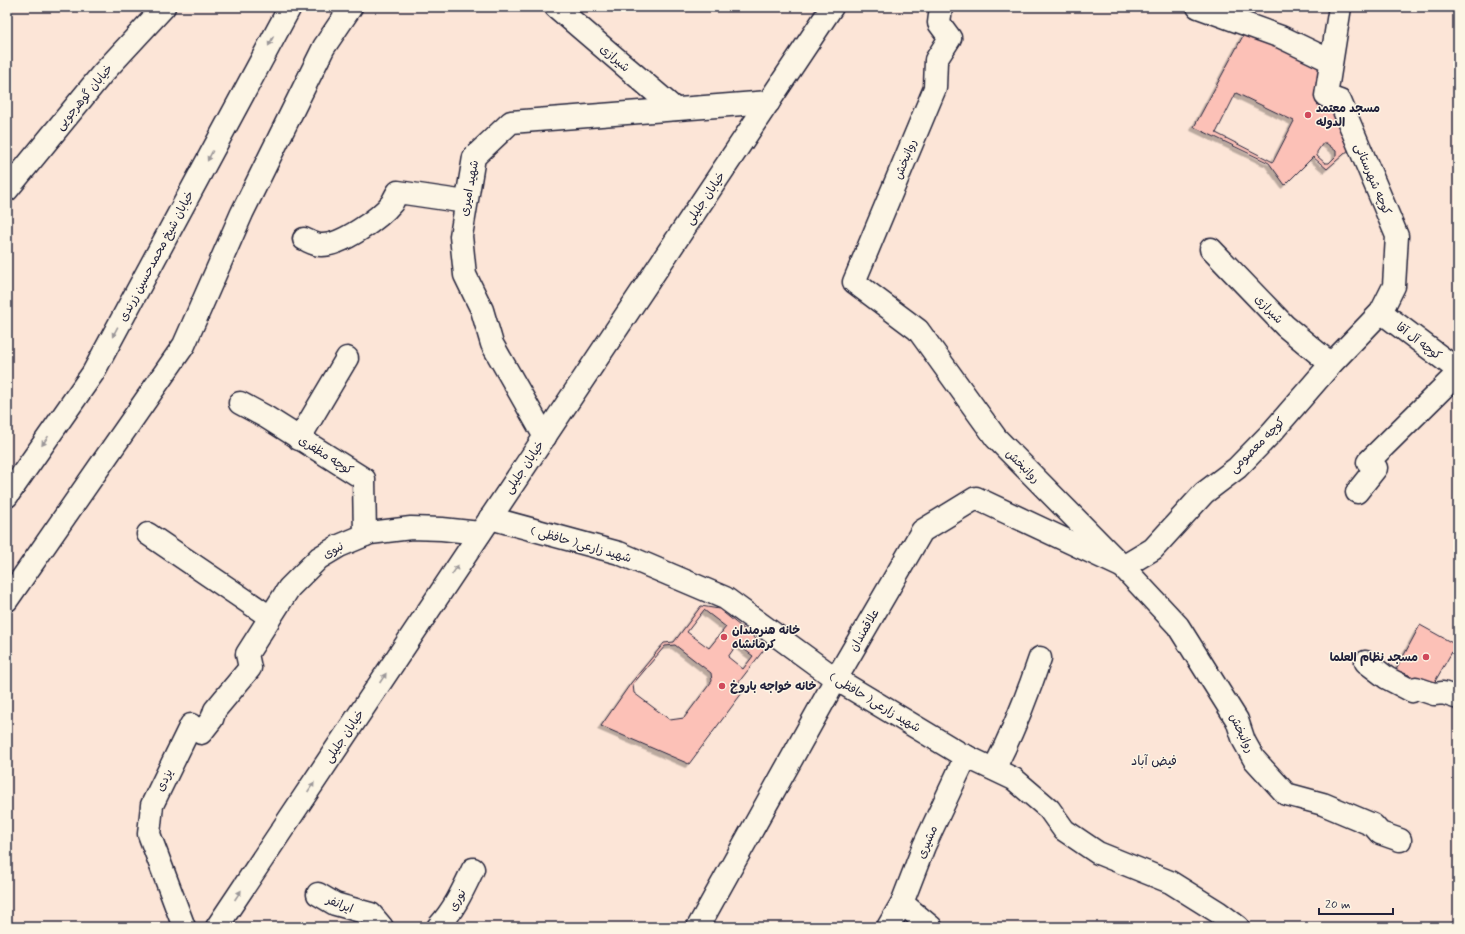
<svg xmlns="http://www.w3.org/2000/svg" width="1465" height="934" viewBox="0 0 1465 934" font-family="Mynerve,'Playpen Sans Arabic',sans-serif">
<defs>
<filter id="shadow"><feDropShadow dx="-3.5" dy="3.5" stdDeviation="0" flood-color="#0004"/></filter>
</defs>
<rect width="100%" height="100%" fill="#fce5d7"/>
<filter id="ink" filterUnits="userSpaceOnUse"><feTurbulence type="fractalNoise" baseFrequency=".025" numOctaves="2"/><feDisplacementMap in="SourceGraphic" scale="8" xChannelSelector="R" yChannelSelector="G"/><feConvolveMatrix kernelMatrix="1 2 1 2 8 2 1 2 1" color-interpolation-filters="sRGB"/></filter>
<g filter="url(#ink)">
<g fill="#fcc1b7" stroke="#22223b" fill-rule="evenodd" filter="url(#shadow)">
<path d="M1244,34L1264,41L1320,68L1317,104L1332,108L1351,148L1327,169L1313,157L1285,185L1269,163L1194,127ZM1236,93L1294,121L1273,162L1216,133ZM1323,143H1326L1336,151V156L1329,163H1325L1317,156V152Z"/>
<path d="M701,606L719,609L766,647L735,687L742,693L689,764L601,726L631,683L664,643L674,642ZM704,610L726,627L709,648L687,632ZM737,644L753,656L743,669L728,657ZM675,645L711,673L712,681L684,718L670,720L634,693L633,684L665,646Z"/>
<polygon points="1420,625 1456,645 1430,690 1414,684 1409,675 1396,670"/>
</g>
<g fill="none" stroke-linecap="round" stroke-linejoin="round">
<defs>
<g id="minor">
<polyline points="556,7 675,109"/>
<polyline points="941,7 939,23 950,38 936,60 935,88 854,282 918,330 996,438 1123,567 1178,626 1237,720 1244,741 1254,759 1286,794 1323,804 1373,825 1380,833 1400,840"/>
<polyline points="1198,7 1281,37 1331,61"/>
<polyline points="7,190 102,74 164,7"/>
<path d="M304,239C309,241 315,245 321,245C341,246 380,218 392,203C394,199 396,195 398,192L466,202"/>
<polyline points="1211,249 1285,326 1331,364"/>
<polyline points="1381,312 1458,370"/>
<polyline points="240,403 266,417 364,479 365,535"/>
<polyline points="545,437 492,344 482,310 465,275 461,236 474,157 511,122 769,102"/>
<polyline points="299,439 347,358"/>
<polyline points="1357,492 1376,468 1368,462 1458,373"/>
<polyline points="490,518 619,553 725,598 836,679 959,753 1014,779 1049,809 1064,830 1098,853 1170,882 1218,912 1238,927"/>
<polyline points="148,534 270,617"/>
<polyline points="7,600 184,345 242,213 324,47 351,7"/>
<polyline points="1366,662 1387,678 1412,691 1416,688 1434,694 1443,693 1458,698"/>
<path d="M994,769C1013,732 1027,697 1040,658"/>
<polyline points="318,894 335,904 371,914 382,927"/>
<polyline points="902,903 931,927"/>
<polyline points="184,927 149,834 152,805 191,725 201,733 212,719 215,710 250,668 247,654 289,588 319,558 339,546 370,533 411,528 442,529 480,533"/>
<path d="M438,927C454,910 463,890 473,869"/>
<polyline points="698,927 836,679 922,531 976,498 1123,567 1153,549 1204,493 1237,468 1272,432 1331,364 1381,312 1394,286 1397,236 1340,101 1326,96 1340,7"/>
<polyline points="888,927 902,903 924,846 966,756"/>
</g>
<g id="major">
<polyline points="7,496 93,373 290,7"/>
<polyline points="217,927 832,7"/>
</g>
</defs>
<use href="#minor" stroke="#22223b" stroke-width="25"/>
<use href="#major" stroke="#22223b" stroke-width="25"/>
<use href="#minor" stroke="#fcf5e5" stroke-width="22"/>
<use href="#major" stroke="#fcf5e5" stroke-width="22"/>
</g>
<defs><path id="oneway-solid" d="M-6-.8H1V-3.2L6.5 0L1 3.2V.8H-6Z"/></defs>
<g fill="#9a9698">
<use href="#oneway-solid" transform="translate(271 41) rotate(118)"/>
<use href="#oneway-solid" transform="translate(210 156) rotate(118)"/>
<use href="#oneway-solid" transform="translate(115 332) rotate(118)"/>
<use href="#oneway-solid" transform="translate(45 441) rotate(125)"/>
<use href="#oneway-solid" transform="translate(455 570) rotate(-56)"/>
<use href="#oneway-solid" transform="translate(383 678) rotate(-56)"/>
<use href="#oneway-solid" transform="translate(311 787) rotate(-56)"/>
<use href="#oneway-solid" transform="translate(238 895) rotate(-56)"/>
</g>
</g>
<g fill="#d1495b" stroke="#fcf5e5" stroke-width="1.5">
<circle cx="1308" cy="115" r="4"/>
<circle cx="724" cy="637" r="4"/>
<circle cx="1426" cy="657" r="4"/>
<circle cx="722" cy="686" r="4"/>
</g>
<g text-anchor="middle" stroke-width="3" stroke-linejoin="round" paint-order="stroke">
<g font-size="12" fill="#22223b" stroke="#fcf5e5">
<text transform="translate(615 58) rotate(41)" y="4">شیرازی</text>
<text transform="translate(84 97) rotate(-50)" y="4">خیابان گوهرجویی</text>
<text transform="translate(905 159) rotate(-68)" y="4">روانبخش</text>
<text transform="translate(1373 179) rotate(67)" y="4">کوچه شهرستانی</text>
<text transform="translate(469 188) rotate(-79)" y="4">شهید امیری</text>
<text transform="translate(705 198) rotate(-56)" y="4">خیابان جلیلی</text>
<text transform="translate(156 256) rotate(-62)" y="4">خیابان شیخ محمدحسین زرندی</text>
<text transform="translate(1269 309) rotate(46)" y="4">شیرازی</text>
<text transform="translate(1419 341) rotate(37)" y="4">کوچه آل آقا</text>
<text transform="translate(1257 445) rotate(-45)" y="4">کوچه معصومی</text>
<text transform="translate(326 455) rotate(32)" y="4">کوچه مظفری</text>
<text transform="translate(1023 466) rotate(45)" y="4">روانبخش</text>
<text transform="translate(524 467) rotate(-56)" y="4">خیابان جلیلی</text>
<text transform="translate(581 544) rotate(16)" y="4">شهید زارعی( حافظی )</text>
<text transform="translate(333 550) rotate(-29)" y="4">نبوی</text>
<text transform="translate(864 630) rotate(-60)" y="4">علاقمندان</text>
<text transform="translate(875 702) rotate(31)" y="4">شهید زارعی( حافظی )</text>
<text transform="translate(1242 733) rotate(65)" y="4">روانبخش</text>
<text transform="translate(344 736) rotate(-56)" y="4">خیابان جلیلی</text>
<text transform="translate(164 780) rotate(-64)" y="4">یزدی</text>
<text transform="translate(927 842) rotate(-67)" y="4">مشیری</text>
<text transform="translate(457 900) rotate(-61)" y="4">نوری</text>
<text transform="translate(340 904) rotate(22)" y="4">ایرانفر</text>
</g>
<g font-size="12" font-weight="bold" fill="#22223b" stroke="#fcf5e5" text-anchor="start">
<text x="1316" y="112">مسجد معتمد<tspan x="1316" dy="14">الدوله</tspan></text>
<text x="732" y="634">خانه هنرمندان<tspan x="732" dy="14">کرمانشاه</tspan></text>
<text x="1418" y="661" text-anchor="end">مسجد نظام العلما</text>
<text x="730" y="690">خانه خواجه باروخ</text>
</g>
<g font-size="13" fill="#22223b" stroke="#fcf5e5">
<text x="1154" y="765">فیض آباد</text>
</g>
</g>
<rect width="1465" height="934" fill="none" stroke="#fcf5e5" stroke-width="24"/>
<rect x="12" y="12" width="1441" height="910" fill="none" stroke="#22223b" stroke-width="1.5" filter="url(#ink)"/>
<path d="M1319 908v6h74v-6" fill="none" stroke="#22223b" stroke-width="2"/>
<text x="1325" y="908" font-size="12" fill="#22223b" stroke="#fcf5e5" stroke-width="3" paint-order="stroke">20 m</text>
</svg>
